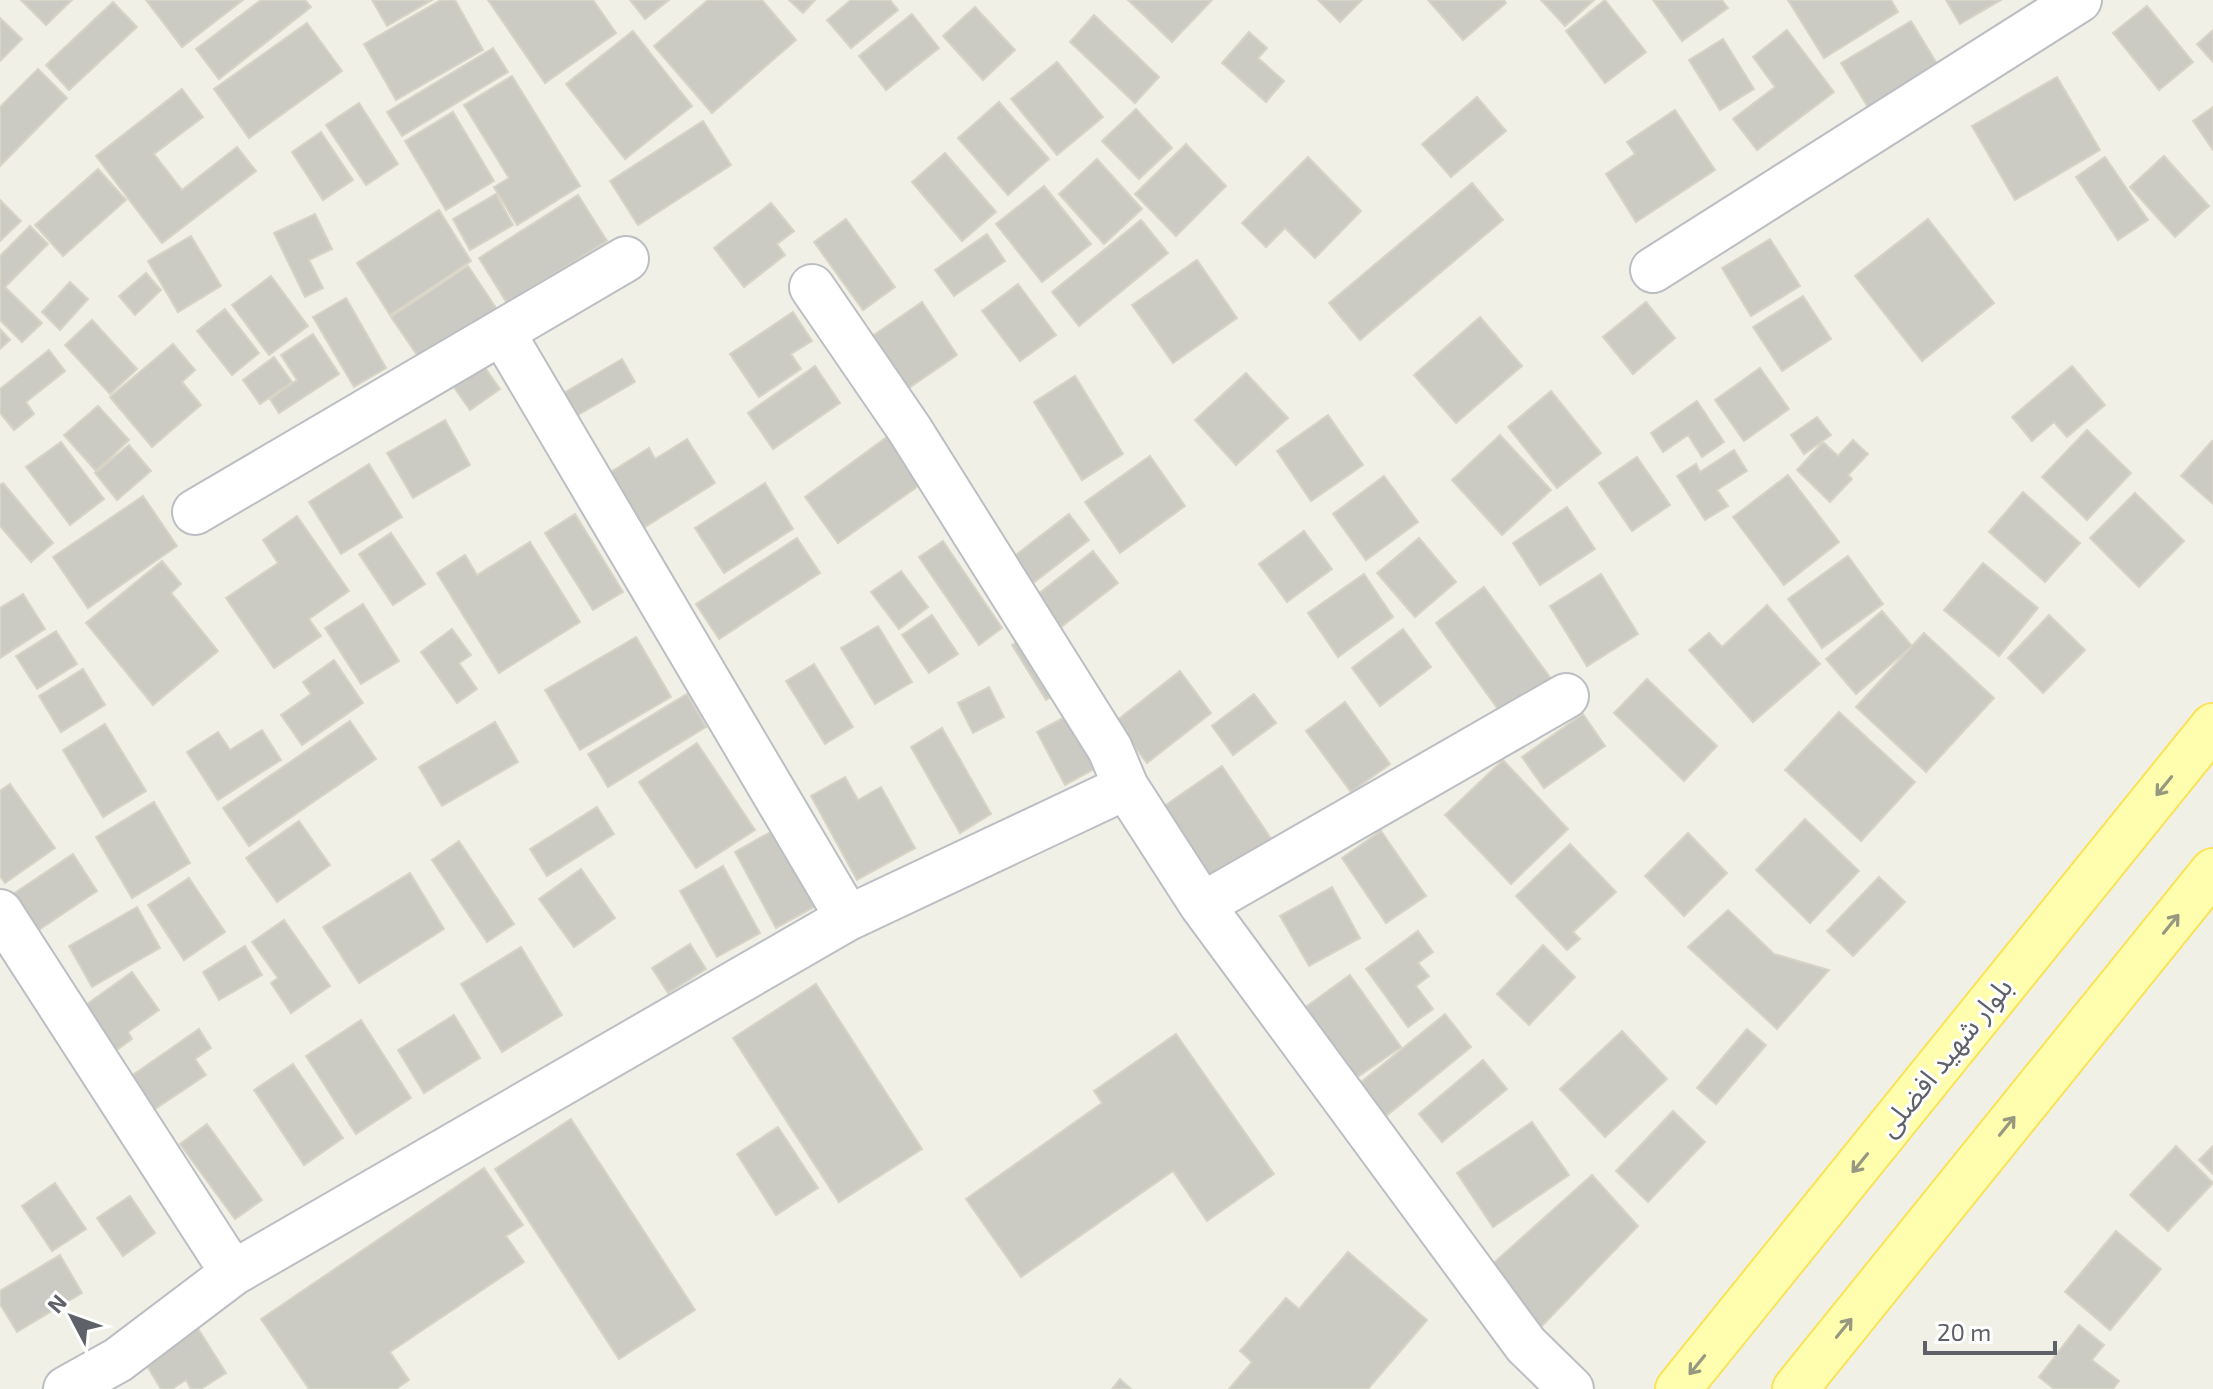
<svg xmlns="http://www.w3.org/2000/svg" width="2213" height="1389" viewBox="0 0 2213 1389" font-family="'Exo 2','Noto Sans Arabic',sans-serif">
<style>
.building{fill:#cccbc3;stroke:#d7d3c5;stroke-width:2}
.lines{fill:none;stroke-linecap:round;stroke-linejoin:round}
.minor-casing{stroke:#bbbec3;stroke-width:48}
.major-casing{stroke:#fae357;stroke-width:48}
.minor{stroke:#fff;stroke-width:44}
.major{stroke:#fffdae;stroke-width:44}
.oneway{stroke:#969880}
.labels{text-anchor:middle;stroke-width:6;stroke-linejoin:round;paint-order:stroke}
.street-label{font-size:28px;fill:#5e6168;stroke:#fff}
</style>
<rect width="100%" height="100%" fill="#f1f0e7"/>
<path class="building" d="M21 0H72L46 25Z
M146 0H243L182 47Z
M261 0H305L311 7 219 79 196 49Z
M372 0H432L387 26Z
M441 0H455L483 50 396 100 364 44Z
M488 0H593L616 33 545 83Z
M630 0H669L645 19Z
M708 0H762L796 40 712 113 654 46Z
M789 0H815L803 13Z
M851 0H890L898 10 851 48 827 20Z
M1128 0H1212L1172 42Z
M1318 0H1362L1340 22Z
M1428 0H1504L1506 3 1463 40Z
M1541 0H1594L1565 26Z
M1605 0 1646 52 1605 83 1566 31Z
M1653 0H1722L1728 8 1682 41Z
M1788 0H1891L1898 12 1824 58Z
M1946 0H2001L1960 24Z
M113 2 137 27 69 90 46 65Z
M2147 6 2193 62 2159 90 2113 33Z
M975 7 1015 50 983 80 943 36Z
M912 14 939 48 886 90 859 56Z
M1094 15 1159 77 1135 103 1070 42Z
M0 18 22 39 0 61Z
M1911 21 1939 67 1869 109 1841 63Z
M307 23 342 71 249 138 214 89Z
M1787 30 1834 92 1757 150 1733 119 1775 87 1753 57Z
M2213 30V62L2197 44Z
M633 31 692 106 625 159 566 84Z
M1249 32 1267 48 1258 58 1284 81 1266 102 1222 63Z
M1723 39 1754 89 1720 110 1689 60Z
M493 48 508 72 402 136 387 112Z
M1057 62 1103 117 1057 155 1011 99Z
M38 69 67 98 0 166V107Z
M512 76 580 186 517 225 494 187 509 178 464 105Z
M2057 77 2100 150 2015 200 1972 126Z
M182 89 203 117 154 154 182 190 237 147 256 171 162 243 96 156Z
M1477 97 1506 131 1451 177 1422 144Z
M999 102 1049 159 1008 195 958 138Z
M359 103 398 164 366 185 326 125Z
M2213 107V150L2193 121Z
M1136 109 1172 148 1139 179 1102 141Z
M1675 110 1715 170 1636 222 1606 174 1635 154 1627 142Z
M453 112 494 181 446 210 405 141Z
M703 121 731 165 638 225 610 181Z
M321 132 353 180 323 200 292 152Z
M1186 144 1226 186 1176 236 1135 194Z
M945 153 996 212 962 241 912 182Z
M2164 156 2209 206 2175 237 2130 187Z
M1308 157 1361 211 1315 258 1285 228 1266 247 1242 223Z
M2105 157 2148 220 2118 240 2076 177Z
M1097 159 1142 209 1104 244 1059 194Z
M98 169 126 200 63 256 35 225Z
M1472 183 1503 220 1360 340 1329 303Z
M1044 186 1091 244 1042 282 996 224Z
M496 194 513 225 470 250 453 219Z
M578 195 607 241 507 303 479 258Z
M0 200 21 221 0 241Z
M771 203 794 231 777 244 785 255 744 287 714 248Z
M439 210 471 261 390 315 357 263Z
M315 214 332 249 309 260 323 288 305 297 274 233Z
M846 219 895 287 863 310 814 242Z
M1928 219 1994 303 1922 361 1855 276Z
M1141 220 1168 253 1079 326 1052 292Z
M30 226 48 244 5 287 42 323 22 342 0 320V256Z
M987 234 1005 261 954 296 935 270Z
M191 236 221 286 178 312 148 261Z
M1770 239 1800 286 1751 316 1722 268Z
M1197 260 1237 318 1173 363 1132 305Z
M468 266 502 317 426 368 391 317Z
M146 273 161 290 135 315 119 296Z
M271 276 308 326 269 355 232 305Z
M70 282 88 299 60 330 42 312Z
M1018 284 1056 335 1020 361 982 311Z
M1803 296 1831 339 1782 371 1753 327Z
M346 298 386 368 354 387 313 317Z
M922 302 957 355 903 392 868 339Z
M1646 302 1675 338 1633 374 1603 337Z
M225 309 259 353 232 375 197 331Z
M793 312 812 341 791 354 801 369 759 397 730 354Z
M1480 317 1522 366 1456 423 1414 375Z
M92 320 137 369 110 394 65 345Z
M0 329 10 340 0 349Z
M313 334 339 374 279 413 270 399 297 380 281 355Z
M173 344 195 370 182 382 201 405 152 447 110 397Z
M49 350 65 371 26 402 34 414 14 430 0 413V389Z
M274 357 292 382 260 404 243 380Z
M622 359 635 382 573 418 560 395Z
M483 365 500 389 470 410 453 386Z
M815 366 840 403 773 449 748 413Z
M2072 366 2105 405 2067 437 2054 422 2032 441 2012 417Z
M1760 368 1789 409 1744 441 1715 400Z
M1246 373 1288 418 1236 465 1195 420Z
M1075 376 1123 454 1082 480 1034 402Z
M1551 391 1601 453 1557 488 1508 427Z
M1697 401 1724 442 1702 457 1688 435 1663 452 1651 433Z
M98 406 129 440 96 471 64 435Z
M1328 415 1363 465 1311 501 1277 451Z
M1817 417 1831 435 1804 454 1791 435Z
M445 420 470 465 413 498 387 453Z
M2087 430 2131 473 2087 520 2042 477Z
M1500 435 1551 490 1502 535 1452 480Z
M887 437 921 484 838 543 805 497Z
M687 439 715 483 640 530 606 475 649 448 655 459Z
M1853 440 1868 454 1848 475 1852 479 1830 502 1797 470 1823 442 1838 456Z
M2212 441 2213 442V504L2181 476Z
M61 442 104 499 70 525 26 467Z
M129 445 151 471 117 500 95 473Z
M1734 450 1747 471 1717 490 1728 506 1705 520 1677 476 1696 464 1700 472Z
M1150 456 1185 506 1120 553 1085 502Z
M1637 457 1670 505 1632 531 1599 483Z
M369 464 402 517 341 554 309 502Z
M1788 475 1839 542 1784 585 1733 517Z
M1384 476 1418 522 1366 560 1333 514Z
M3 483 53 543 31 562 0 526V485Z
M765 483 793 529 724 573 695 528Z
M2023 492 2080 543 2045 582 1989 532Z
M2135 493 2184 541 2139 587 2090 538Z
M143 496 177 546 88 608 53 557Z
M1567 507 1595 549 1540 585 1513 543Z
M575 514 623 592 593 610 545 533Z
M1069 514 1089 540 1028 587 1008 561Z
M297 516 349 591 309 619 321 636 274 668 226 598 278 563 263 540Z
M1304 531 1332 569 1287 602 1259 564Z
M391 533 425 584 393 605 359 554Z
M797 538 820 573 719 639 696 604Z
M1419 538 1456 582 1415 617 1377 573Z
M943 541 1002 628 979 645 919 557Z
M530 542 580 622 499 673 437 573 465 555 477 575Z
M1093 551 1118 583 1061 627 1037 595Z
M1848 556 1883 604 1822 648 1788 599Z
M162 561 181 584 171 593 218 651 153 705 86 623Z
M1983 563 2038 608 1999 656 1944 610Z
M901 571 928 607 899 629 871 592Z
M1364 574 1393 617 1338 657 1308 613Z
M1601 574 1638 634 1587 666 1550 606Z
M1484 587 1557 687 1508 723 1436 623Z
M23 594 45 629 0 658V608Z
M363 604 399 661 361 684 325 628Z
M1767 605 1820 664 1753 722 1689 650 1709 633 1722 647Z
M1882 611 1912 646 1856 694 1826 659Z
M932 615 958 654 929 673 902 635Z
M2049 615 2085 650 2043 693 2008 658Z
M878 626 912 682 875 704 841 648Z
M452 629 471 655 459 663 477 689 457 703 421 652Z
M1403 629 1431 667 1380 706 1352 668Z
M56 631 77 664 37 689 16 656Z
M1031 632 1066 688 1046 700 1012 645Z
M1924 633 1994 698 1926 772 1856 707Z
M636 637 671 697 580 750 545 690Z
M334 660 363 703 302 745 281 715 311 694 303 682Z
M814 664 853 727 825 744 786 681Z
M83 669 105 705 61 732 39 696Z
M1180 671 1211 713 1147 763 1115 722Z
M1647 679 1717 746 1684 781 1614 713Z
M989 687 1004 717 973 733 958 703Z
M687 694 706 727 608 787 588 754Z
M1254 694 1276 723 1233 755 1212 726Z
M1345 702 1390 764 1351 792 1306 731Z
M1074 712 1103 764 1065 785 1037 732Z
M1839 712 1915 782 1861 841 1785 770Z
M1583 714 1605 746 1544 788 1522 757Z
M350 721 376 759 249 846 223 808Z
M495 722 518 762 442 806 419 767Z
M105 724 146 791 103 817 63 750Z
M942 728 991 814 960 833 911 747Z
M262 730 281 760 218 800 187 752 218 732 230 750Z
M697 743 755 830 696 868 639 782Z
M1503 760 1568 829 1511 884 1445 815Z
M1222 766 1274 843 1215 883 1163 807Z
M845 777 858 800 881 787 915 848 857 880 811 796Z
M10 784 55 848 5 883 0 876V791Z
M154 802 190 863 132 898 96 837Z
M597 807 614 834 547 876 530 849Z
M1805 819 1859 871 1810 923 1756 870Z
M299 821 330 865 277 902 246 858Z
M783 825 825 901 776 928 735 852Z
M1381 831 1426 896 1386 923 1342 858Z
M1688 833 1727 873 1684 916 1645 876Z
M459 841 514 924 487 942 432 860Z
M1570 844 1616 892 1573 932 1580 939 1567 950 1516 896Z
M73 854 97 891 37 931 13 894Z
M723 866 760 933 717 957 680 891Z
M581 869 615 918 574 947 539 899Z
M410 873 444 929 359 983 323 927Z
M1879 877 1905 902 1853 956 1827 931Z
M189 878 225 932 184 960 148 905Z
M1332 887 1360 938 1309 966 1280 916Z
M137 907 160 948 92 987 69 946Z
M1728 910 1774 954 1829 970 1777 1029 1688 947Z
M284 920 330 986 291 1013 271 983 278 978 252 942Z
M1418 931 1433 952 1418 963 1429 976 1416 986 1433 1009 1408 1027 1366 969Z
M690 944 706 969 668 993 652 968Z
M1543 945 1575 977 1529 1025 1497 994Z
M245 946 262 975 219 1000 203 972Z
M521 947 562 1015 502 1052 461 984Z
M132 972 159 1010 128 1032 132 1039 114 1052 83 1007Z
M1350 975 1401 1047 1353 1080 1303 1009Z
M816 984 922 1149 839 1202 733 1038Z
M1445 1014 1471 1047 1380 1121 1354 1088Z
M454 1015 480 1058 424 1093 398 1050Z
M361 1020 411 1098 356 1134 306 1056Z
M199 1029 211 1048 195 1059 206 1075 149 1113 127 1079Z
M1747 1029 1766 1045 1716 1104 1697 1088Z
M1622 1031 1667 1079 1605 1137 1560 1089Z
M1176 1034 1274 1174 1207 1221 1173 1171 1021 1277 966 1199 1102 1103 1094 1091Z
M1483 1060 1507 1089 1442 1142 1419 1114Z
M293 1064 343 1138 304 1165 254 1090Z
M1673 1111 1705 1142 1648 1202 1616 1171Z
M571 1119 695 1310 619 1359 495 1169Z
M1532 1122 1569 1175 1493 1227 1457 1173Z
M207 1124 262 1200 235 1219 180 1144Z
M778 1127 818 1188 776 1215 737 1154Z
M2176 1146 2213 1183 2168 1231 2130 1195Z
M2213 1146V1174L2199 1160Z
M484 1168 523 1225 506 1236 524 1262 390 1352 409 1380 396 1389H309L261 1319Z
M1592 1175 1638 1226 1541 1327 1488 1268Z
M55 1183 86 1229 52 1251 22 1206Z
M130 1196 155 1233 123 1256 97 1218Z
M2116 1231 2161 1269 2110 1330 2065 1292Z
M1348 1252 1427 1320 1368 1389H1229L1252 1362 1240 1351 1286 1298 1299 1309Z
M60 1255 82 1293 17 1332 0 1304V1291Z
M2079 1325 2104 1345 2092 1360 2119 1381 2113 1389H2054L2039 1377Z
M197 1327 226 1373 201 1389H191L186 1380 172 1389H161L144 1361Z
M1120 1379 1131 1389H1112Z"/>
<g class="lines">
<g class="minor-casing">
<path id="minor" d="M1653 270 2079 0
M812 287 910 430 1110 749 1126 787 1202 905 1526 1345 1571 1389
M502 332 848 918
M195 512 626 259
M1202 905 1566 696
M0 912 233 1273
M66 1389 118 1360 233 1273 848 918 1126 787"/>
</g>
<g class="major-casing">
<path id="major" d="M1678 1389 2213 726
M1795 1389 2213 871"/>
</g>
<use href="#minor" class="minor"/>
<use href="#major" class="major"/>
</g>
<defs><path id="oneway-shaft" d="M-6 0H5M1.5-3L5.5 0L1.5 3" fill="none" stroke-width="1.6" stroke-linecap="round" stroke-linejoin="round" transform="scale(2)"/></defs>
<g class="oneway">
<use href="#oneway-shaft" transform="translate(2164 786) rotate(129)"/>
<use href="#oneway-shaft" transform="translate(2171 924) rotate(-51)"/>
<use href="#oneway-shaft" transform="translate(2007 1126) rotate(-51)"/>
<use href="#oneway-shaft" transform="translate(1860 1163) rotate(129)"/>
<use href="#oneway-shaft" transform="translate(1844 1328) rotate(-51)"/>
<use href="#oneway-shaft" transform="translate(1697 1365) rotate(129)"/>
</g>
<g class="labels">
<g class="street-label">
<text transform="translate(1945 1057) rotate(-51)" y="10">بلوار شهید افضلی</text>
</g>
</g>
<g transform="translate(72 1317) rotate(311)" stroke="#ffffff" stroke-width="6" paint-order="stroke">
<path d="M0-6L14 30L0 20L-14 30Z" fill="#5e6168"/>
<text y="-12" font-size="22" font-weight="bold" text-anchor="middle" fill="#5e6168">N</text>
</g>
<path d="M1925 1341v12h130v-12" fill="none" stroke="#5e6168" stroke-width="4"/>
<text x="1937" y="1341" font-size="24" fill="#5e6168" stroke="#ffffff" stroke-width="6" paint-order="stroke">20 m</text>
</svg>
